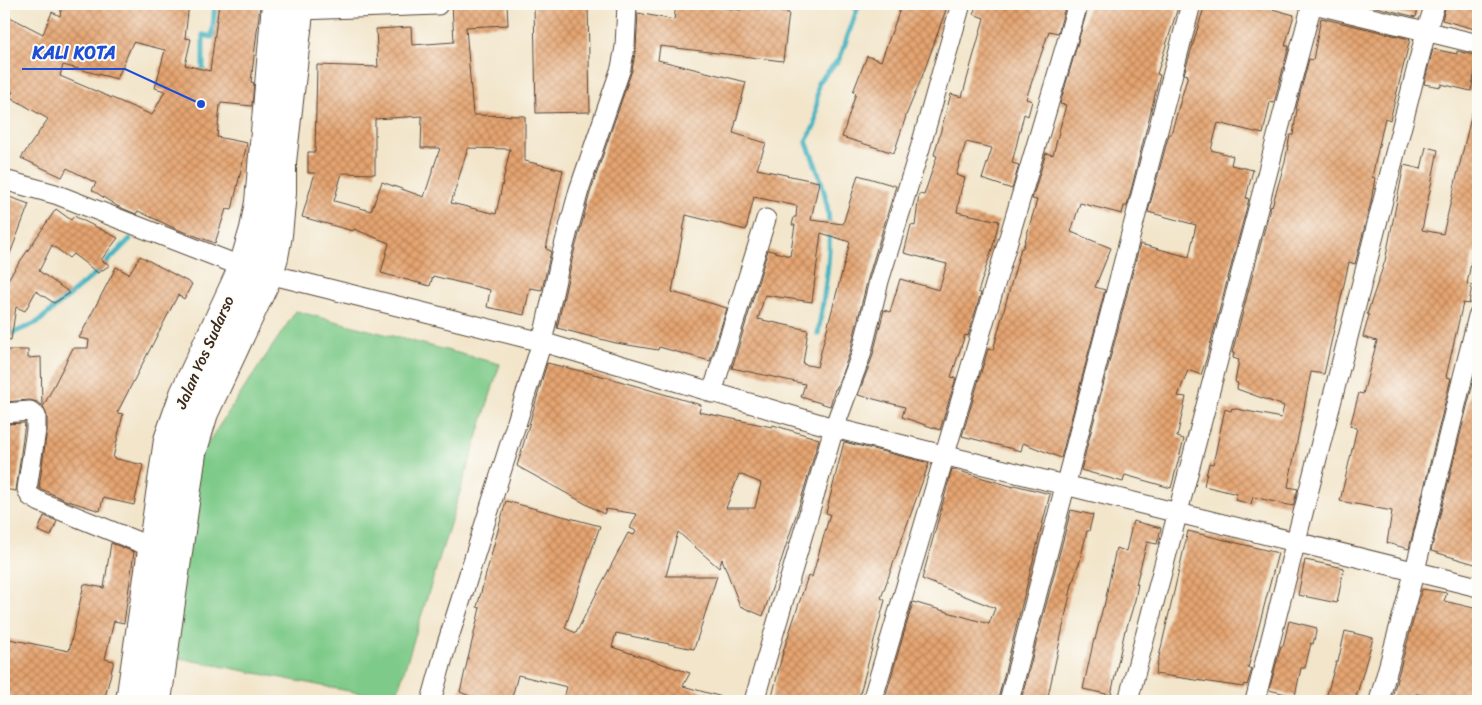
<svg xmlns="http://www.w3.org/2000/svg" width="1482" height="705" viewBox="0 0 1482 705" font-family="Sriracha,sans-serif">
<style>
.grass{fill:#7eca89;stroke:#5c7a54}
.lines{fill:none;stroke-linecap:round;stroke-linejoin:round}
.stream{stroke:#46b4c1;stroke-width:5}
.building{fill:url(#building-cross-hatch);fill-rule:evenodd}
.minor-casing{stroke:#564638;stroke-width:21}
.highway-casing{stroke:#564638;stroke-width:30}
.minor{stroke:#fff;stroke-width:19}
.highway{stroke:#fff;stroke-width:28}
.labels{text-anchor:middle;stroke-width:4;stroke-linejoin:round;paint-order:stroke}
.street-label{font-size:16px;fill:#3b2a1e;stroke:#fdfcf7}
.leader{fill:none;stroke:#1d4ed8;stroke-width:2}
.callout-dot{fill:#1d4ed8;stroke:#fdfcf7;stroke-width:2}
.callout-label{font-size:18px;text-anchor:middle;font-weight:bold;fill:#1d4ed8;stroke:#fdfcf7;stroke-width:4;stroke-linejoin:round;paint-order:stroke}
</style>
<defs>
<pattern id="building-cross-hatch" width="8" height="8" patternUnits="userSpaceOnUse" patternTransform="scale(1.25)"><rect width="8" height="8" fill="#e5a471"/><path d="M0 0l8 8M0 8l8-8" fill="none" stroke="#bb865c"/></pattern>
</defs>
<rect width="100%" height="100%" fill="#fdfcf7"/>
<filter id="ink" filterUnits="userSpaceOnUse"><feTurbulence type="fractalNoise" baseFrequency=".02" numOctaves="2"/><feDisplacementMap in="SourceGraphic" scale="10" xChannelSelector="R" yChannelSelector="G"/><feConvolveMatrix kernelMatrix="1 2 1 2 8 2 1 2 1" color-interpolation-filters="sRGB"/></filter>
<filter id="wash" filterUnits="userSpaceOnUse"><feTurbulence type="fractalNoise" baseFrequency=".0096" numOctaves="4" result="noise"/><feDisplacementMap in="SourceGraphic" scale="20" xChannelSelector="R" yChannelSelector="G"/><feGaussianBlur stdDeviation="1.12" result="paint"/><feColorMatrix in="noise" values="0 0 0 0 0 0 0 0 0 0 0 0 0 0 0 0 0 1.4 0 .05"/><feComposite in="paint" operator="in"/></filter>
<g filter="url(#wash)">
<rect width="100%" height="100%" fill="#f2e5ca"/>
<path class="grass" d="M296 311 500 364 395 700 168 656 199 456Z"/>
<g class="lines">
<path class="stream" d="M203 76V35L212 37 215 4
M818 334C824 294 833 252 828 211 825 188 815 163 806 141L815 125 818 83 840 58 859 4
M4 337 38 322 97 272 130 239"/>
</g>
<g id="blocks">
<path class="building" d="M62 4H189L185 38 191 39 185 65 210 71 219 4 260 6 251 82 254 83 252 106 221 103 220 105 217 137 247 143 232 210 226 209 215 243 176 229 138 211 136 214 117 206 92 190 96 183 67 168 62 177 21 158 48 119 10 97 13 92 4 88V14L43 34 52 12 60 16ZM133 42 165 50 155 88 165 91 152 115 60 76 63 65 117 79Z
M452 4H507L508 25 466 27 473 115 525 116V161L563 170 546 249 551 251 542 290 530 288 524 315 487 307 490 290 433 276 430 286 381 273 389 243 354 229 353 231 302 217 315 173H308V152H315L317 65 378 67 376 29 411 27 412 45 454 42ZM422 116 421 148H440L424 197 382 182 371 211 334 201 342 173 375 174V119ZM468 148 510 149 496 214 451 203Z
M534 4H588L590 112 536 113Z
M676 4H693L741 10 742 7 789 13 783 61 660 46 658 60 746 82 733 133 766 143 757 169 819 182 811 220 843 224 858 175 896 186 868 278 850 352 836 389H835L830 406 801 397 805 384 732 368 768 250 790 256 795 225H792L794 217H796L797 206 754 197 746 230 686 215 672 292 727 308 710 361 659 347 658 350 616 343 557 328 573 256 590 193 632 70 636 48 638 13 674 20ZM821 233 850 242 817 367 803 364 808 330 758 319 765 295 812 302Z
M902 4H948L922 77 907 113 894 153 842 137 856 93 853 92 867 56 881 61Z
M977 4H1066L1058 33 1049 31 1026 99 1032 101 1028 116 1024 114 1012 163 1019 165 1012 189 982 179 992 148 966 142 956 175 965 178 961 190 957 212 999 221 993 246 978 292 981 293 968 336 965 335 951 377 956 378 940 430 902 417 905 407 858 395 872 358 884 310 890 312 900 279 939 290 947 264 904 253 911 225 915 226 919 194 924 195 937 156 934 155 951 94 962 97 984 18 973 14Z
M1089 4H1179L1157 74 1160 75 1127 206H1124L1122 214 1080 203 1071 232 1111 248 1095 287 1105 290 1061 458 1023 443 1021 451 962 436 988 349 993 350 1021 248H1023L1037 200 1032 199 1046 153 1053 155 1066 105 1060 104Z
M1205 4H1254L1294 15 1285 46H1289L1288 50 1274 103 1270 102 1263 134 1218 123 1211 150 1233 156 1231 165 1253 170 1246 198 1249 199 1206 360 1201 375 1188 370 1178 396 1186 397 1177 437 1184 439 1171 488 1125 475 1123 482 1081 470 1140 244 1189 257 1196 225 1148 212 1169 134H1171L1188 75 1184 74Z
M1364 4H1419L1416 17Z
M1446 4H1478V30L1442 20Z
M1321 18 1410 39 1390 120 1385 118 1372 177 1375 178 1371 202 1355 264 1349 262 1324 374 1311 372 1288 487 1298 489 1293 506 1253 497 1251 504 1235 500 1237 494 1204 486 1209 463 1213 464 1225 409 1231 411 1232 408 1281 418 1284 406 1237 389 1238 383 1235 382 1239 360 1233 358 1234 353H1232L1271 205 1272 206 1285 162 1290 135H1293L1297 109H1296L1309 59 1313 60Z
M1433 49 1457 54V51L1478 56 1471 91 1441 84V87L1424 84Z
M1473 109 1478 110V253L1473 252 1467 284 1472 285 1469 304 1463 303 1446 377 1451 378 1409 549 1387 543 1392 511 1340 501 1357 428 1350 426 1359 393 1363 394 1377 341 1363 337 1369 315 1367 314 1385 261 1404 165 1421 169 1426 147 1438 150 1422 230 1443 234Z
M4 195 29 204 5 267H4Z
M56 209 71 220 74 216 118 238 101 260 110 265 98 273 73 254 69 258 52 245 39 271 70 293 54 303 36 291 25 311 16 307 11 340 4 339V285Z
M140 256 192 284 184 299 178 295 117 413 123 414 113 458 143 465 134 505 103 498 100 511 65 500 39 488 47 430V416L43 407 73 348H88L89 340 79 338 116 267 129 274Z
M4 350H28V358L41 357 42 406 37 402 30 400 4 402Z
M547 363 606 377 701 405 699 412 772 427 773 425 819 439 800 503 763 616 740 606 722 559 719 568 678 532 666 576H717L694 649 616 633 612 647 690 673 683 686 722 697V701H563L567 687 518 675 511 701H482L460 692 480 608 477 607 506 501 600 526 565 628 576 633 628 533 634 535 636 531 630 528 637 514 606 509 604 514 517 466ZM739 474 761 483 755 508H726Z
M1473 383 1478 384V565L1431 551Z
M25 423 16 491 4 489V424Z
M844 442 929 463 881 598 885 600 858 701H771L783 652 808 576 812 577 830 514 826 513Z
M952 469 1014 487V485L1050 494 999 695 997 701H964L951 696 950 701H884L913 602 989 624 995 608 922 579Z
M1071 510 1093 515 1089 531H1087L1079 565H1078L1072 585 1047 701 1021 700Z
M44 516 57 521 51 536 38 531Z
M1133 521 1161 528 1157 544 1147 542 1136 584H1138L1135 600 1126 630H1125L1111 695 1083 689 1094 639 1095 640 1103 607H1104L1116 548 1126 551Z
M1188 531 1278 553 1248 668 1252 669 1247 685 1244 684 1243 687 1155 674Z
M111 543 134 552 124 623 114 621 105 659 114 661 104 701H4V681L7 661H4V638L69 651 84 584 104 588Z
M1305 560 1344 568 1337 603 1298 595Z
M1422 589 1447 593 1444 601 1478 609V701H1452L1416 694 1413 701H1391Z
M1289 621 1317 628 1313 644 1311 643 1305 668H1301L1295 696 1269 690 1281 646H1283Z
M1345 631 1373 638 1355 701H1338L1326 698 1336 662H1338Z"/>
</g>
</g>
<g filter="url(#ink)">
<use href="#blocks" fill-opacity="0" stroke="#564638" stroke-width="1"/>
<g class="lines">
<g class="minor-casing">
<path id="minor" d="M1314 4 1478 44
M300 10 438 5
M4 180 55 194 243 267 269 274 542 342 834 428 1478 587
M712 393 766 219
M4 413 30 411 36 416V430L27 489 30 496 40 502 151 547
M431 701 446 647 542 342 562 253 579 190 621 68 625 47 627 4
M754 701 834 428 861 355 879 281 921 145 961 4
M872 701 1078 4
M1009 701 1191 4
M1128 701 1312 4
M1255 701 1426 32 1435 4
M1379 701 1415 570 1478 316"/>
</g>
<g class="highway-casing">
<path id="highway" d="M130 701 168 440 184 394 243 267 254 229 259 202 276 4
M157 701 192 453 204 413 269 274 274 257 278 235 282 193V162L300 4"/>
</g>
<use href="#minor" class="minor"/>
<use href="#highway" class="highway"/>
</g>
</g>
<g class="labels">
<g class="street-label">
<text transform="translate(204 352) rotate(-66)" y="6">Jalan Yos Sudarso</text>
</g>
</g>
<path class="leader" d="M201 104L125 69H22"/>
<circle class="callout-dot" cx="201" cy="104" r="5"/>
<g class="callout-label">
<text x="74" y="59">KALI KOTA</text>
</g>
<rect width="1482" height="705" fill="none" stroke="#fdfcf7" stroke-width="20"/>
</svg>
